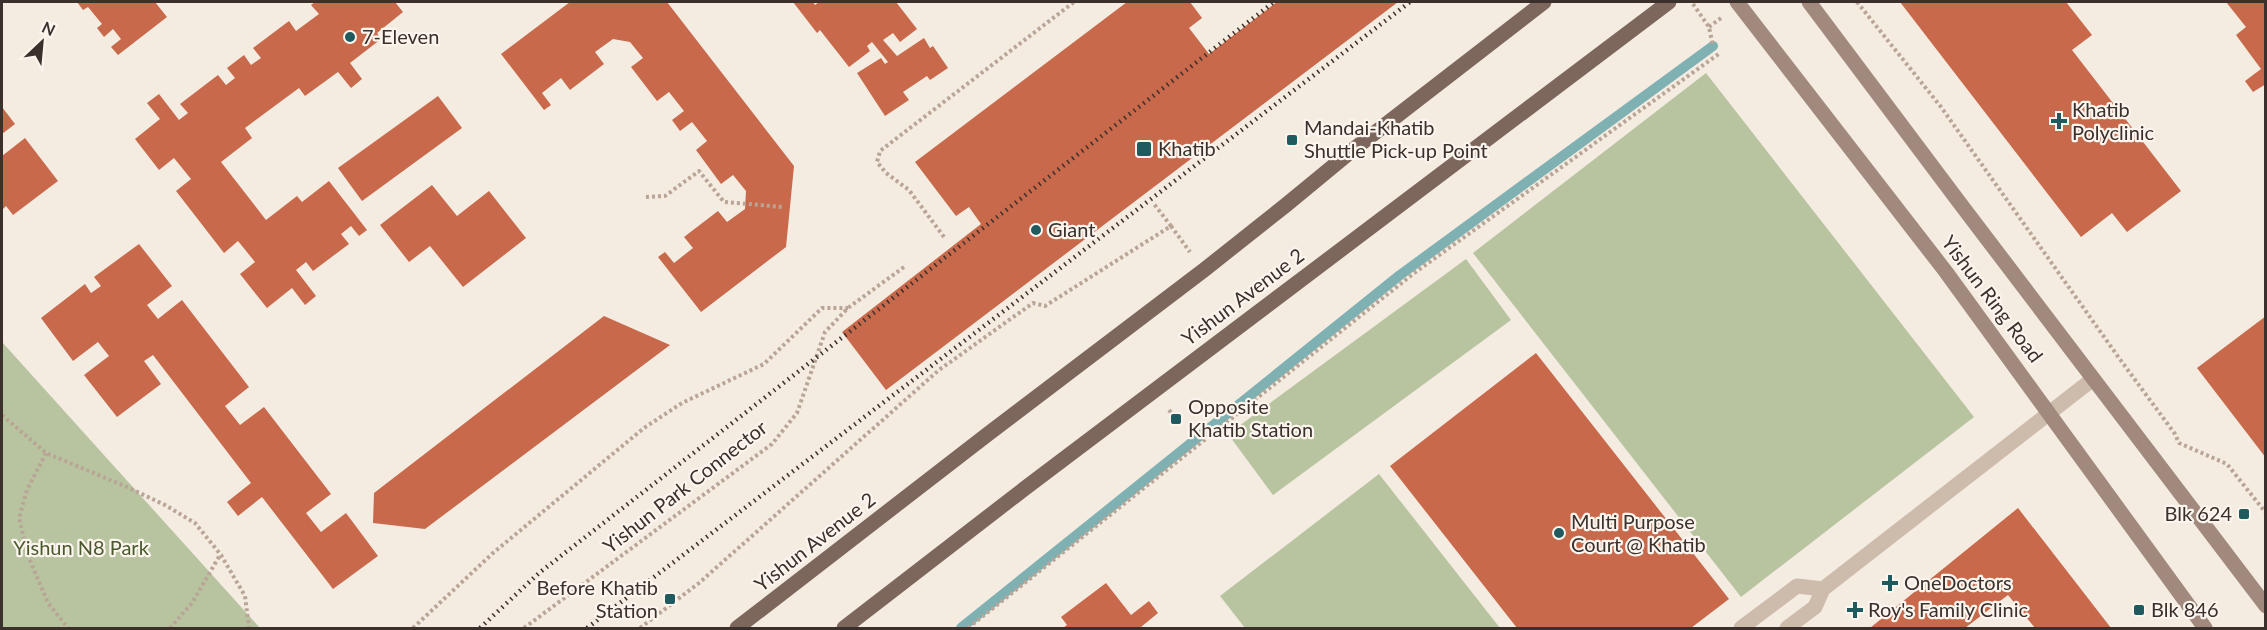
<svg xmlns="http://www.w3.org/2000/svg" width="2267" height="630" viewBox="0 0 2267 630" font-family="Lato,sans-serif">
<style>
.green{fill:#b8c4a0}
.lines{fill:none;stroke-linecap:round;stroke-linejoin:round}
.stream{stroke:#7fb0b2;stroke-width:10}
.building{fill:#c8694b}
.path{stroke:#b9a596;stroke-width:4;stroke-dasharray:3 3;stroke-linecap:butt}
.lane{stroke:#cdbbac;stroke-width:15}
.secondary{stroke:#a18a7d;stroke-width:15}
.primary{stroke:#7d675c;stroke-width:15}
.rail{stroke:#3b302b;stroke-width:4.5;stroke-dasharray:1.5 4.5;stroke-linecap:butt}
.poi-dot{fill:#1f5a5e;stroke:#fbf5ee;stroke-width:2}
.labels{text-anchor:middle;stroke-width:4.5;stroke-linejoin:round;paint-order:stroke}
.poi-label{font-size:20px;fill:#3b302b;stroke:#fbf5ee;text-anchor:start}
.street-label{font-size:20px;fill:#3b302b;stroke:#fbf5ee}
.park-label{font-size:20px;fill:#4a5a2e;stroke:#fbf5ee}
</style>
<rect width="100%" height="100%" fill="#f4ebe1"/>
<path class="green" d="M1706 73 1974 417 1741 597 1473 253Z
M1466 259 1511 320 1273 495 1228 434Z
M2 342 260 628H2Z
M1379 474 1500 628H1245L1220 596Z"/>
<g class="lines">
<path class="stream" d="M961 628 1400 275 1713 46"/>
</g>
<path class="building" d="M77 2H155L167 17 118 55 111 47 121 39 113 29 104 37 97 28 102 24 88 7 83 10Z
M315 2H395L403 12 377 33 381 39 350 63 362 79 351 88 338 72 305 96 299 88 245 128 252 138 221 162 266 220 297 196 302 202 329 181 367 230 359 236 351 226 341 234 349 244 313 271 306 262 296 270 316 296 305 305 292 288 267 308 240 274 255 262 238 241 224 253 176 191 191 179 174 158 159 170 135 139 160 119 147 103 159 94 179 120 188 113 180 104 218 75 226 85 235 78 227 68 244 55 251 65 261 58 253 48 289 21 296 31 319 14 311 5Z
M570 2H667L794 166 786 247 701 312 658 257 665 252 674 263 693 248 684 237 718 211 727 222 745 209 746 191 733 175 721 184 696 150 707 141 692 122 680 131 672 120 684 111 669 92 657 101 631 67 643 58 630 42 613 39 595 52 604 64 570 90 561 78 542 93 551 105 544 110 501 54Z
M793 2H813L815 5 819 2H896L917 29 900 42 893 33 883 40 897 56 924 38 930 48 933 46 948 68 930 80 927 76 903 92 909 100 885 116 857 73 881 58 885 64 888 62 872 42 867 46 870 51 849 67 820 30 817 33Z
M1127 2H1190L1202 18 1189 28 1209 54 1277 2H1398L886 390 842 332 981 224 969 207 956 216 915 162Z
M1900 2H2066L2092 35 2072 50 2181 191 2127 232 2112 213 2081 237Z
M2226 2H2266V84L2253 92 2245 81 2261 69 2236 35 2246 27Z
M438 96 462 128 362 201 338 168Z
M2 107 15 124 2 134Z
M25 138 58 181 13 215 6 206 2 210V156Z
M432 185 457 216 489 191 526 238 463 287 430 246 409 262 380 225Z
M139 244 172 286 147 305 158 319 182 300 249 387 225 406 240 425 264 407 331 494 306 513 321 532 346 513 378 556 333 589 262 497 238 516 227 502 251 483 153 355 144 361 161 384 117 417 84 375 109 356 98 342 73 361 41 318 85 284 91 293 101 286 94 277Z
M604 316 670 345 425 529 373 523 374 493Z
M2266 316V458L2197 368Z
M1536 353 1729 599 1691 628H1517L1390 466Z
M2018 508 2111 628H2035L2008 595 1965 628H1870Z
M1106 583 1131 615 1149 601 1158 613 1141 627 1142 628H1063L1067 625 1061 617Z"/>
<g class="lines">
<path class="path" d="M1857 2 1941 107 2119 358 2175 434 2179 443 2227 464 2266 513
M1693 4 1709 27 1713 46
M1709 27 1721 18
M646 197 665 196 699 171 724 202 783 207
M1171 226 1190 252
M944 237 909 190 886 173 877 162 880 151 1074 2
M1169 410 1176 419
M2 415 46 453 127 487 165 505 195 523 221 555 245 596 249 628
M46 453 27 490 19 518 28 556 48 603 68 628
M170 628 192 603 220 555
M413 628 493 553 644 428 682 403 764 364 822 308H848
M524 628 772 444 797 413 825 332 848 308 904 267
M640 628 699 583 939 370 1033 303 1045 306 1171 226 1154 204
M968 628 1413 274 1720 53"/>
<path class="lane" d="M1741 628 1797 586 1823 589
M1787 628 1815 607 1823 589 2093 379"/>
<path class="secondary" d="M1737 2 1946 272 2205 628
M1809 2 1959 202 2266 606"/>
<path class="primary" d="M737 628 988 434 1204 270 1286 205 1354 149 1544 2
M844 628 1024 489 1669 2"/>
<path class="rail" d="M480 628 539 573 1274 2
M587 628 1410 2"/>
</g>
<g class="poi-dot">
<circle cx="350" cy="37" r="6"/>
<path d="M2056 112h6v6h6v6h-6v6h-6v-6h-6v-6h6z"/>
<rect x="1286" y="134" width="12" height="12" rx="3"/>
<rect x="1136" y="141" width="16" height="16" rx="3"/>
<circle cx="1036" cy="230" r="6"/>
<rect x="1170" y="413" width="12" height="12" rx="3"/>
<rect x="2238" y="508" width="12" height="12" rx="3"/>
<circle cx="1559" cy="533" r="6"/>
<path d="M1887 574h6v6h6v6h-6v6h-6v-6h-6v-6h6z"/>
<rect x="664" y="593" width="12" height="12" rx="3"/>
<path d="M1852 601h6v6h6v6h-6v6h-6v-6h-6v-6h6z"/>
<rect x="2133" y="604" width="12" height="12" rx="3"/>
</g>
<g class="labels">
<g class="poi-label">
<text x="362" y="44">7-Eleven</text>
<text x="2072" y="117">Khatib<tspan x="2072" dy="23">Polyclinic</tspan></text>
<text x="1304" y="135">Mandai-Khatib<tspan x="1304" dy="23">Shuttle Pick-up Point</tspan></text>
<text x="1158" y="156">Khatib</text>
<text x="1048" y="237">Giant</text>
<text x="1188" y="414">Opposite<tspan x="1188" dy="23">Khatib Station</tspan></text>
<text x="2232" y="521" text-anchor="end">Blk 624</text>
<text x="1571" y="529">Multi Purpose<tspan x="1571" dy="23">Court @ Khatib</tspan></text>
<text x="1904" y="590">OneDoctors</text>
<text x="658" y="595" text-anchor="end">Before Khatib<tspan x="658" dy="23">Station</tspan></text>
<text x="1868" y="617">Roy's Family Clinic</text>
<text x="2151" y="617">Blk 846</text>
</g>
<g class="street-label">
<text transform="translate(1243 297) rotate(-37)" y="7">Yishun Avenue 2</text>
<text transform="translate(1992 299) rotate(53)" y="7">Yishun Ring Road</text>
<text transform="translate(685 487) rotate(-38)" y="7">Yishun Park Connector</text>
<text transform="translate(815 542) rotate(-38)" y="7">Yishun Avenue 2</text>
</g>
<g class="park-label">
<text x="81" y="555">Yishun N8 Park</text>
</g>
</g>
<rect width="2267" height="630" fill="none" stroke="#3b302b" stroke-width="6"/>
<g transform="translate(42 42) rotate(26)" stroke="#fbf5ee" stroke-width="4.5" paint-order="stroke">
<path d="M0-4.5L10 22L0 15L-10 22Z" fill="#3b302b"/>
<text y="-9" font-size="16" font-weight="bold" text-anchor="middle" fill="#3b302b">N</text>
</g>
</svg>
